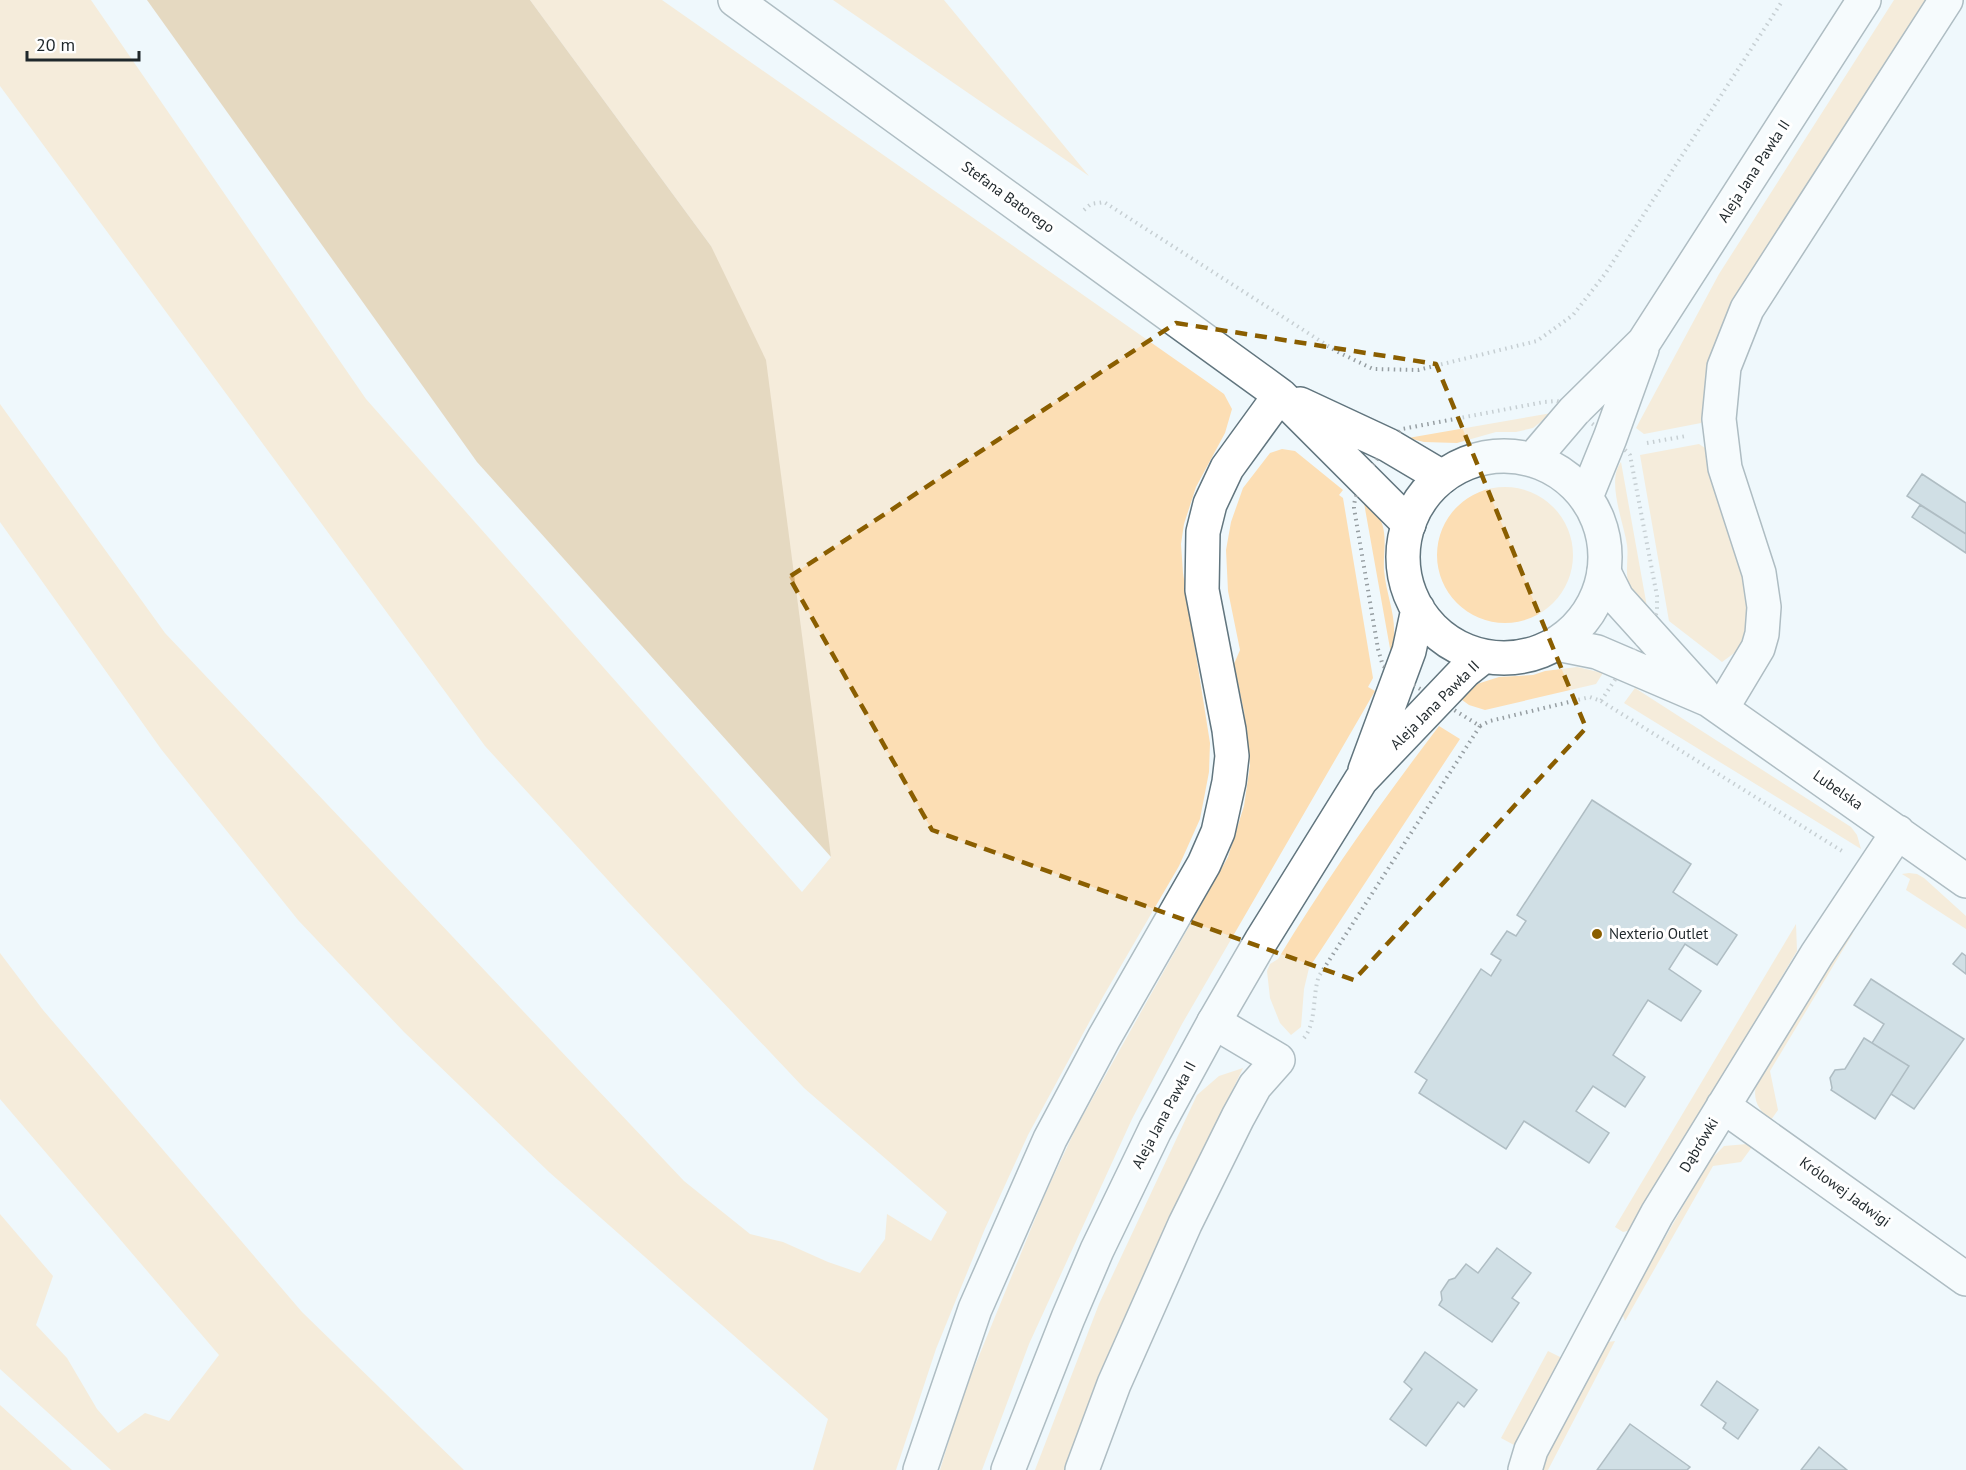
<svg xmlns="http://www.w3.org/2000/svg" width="1966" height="1470" viewBox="0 0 1966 1470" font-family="'PT Sans',sans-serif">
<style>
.green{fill:#fcdeb4}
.forest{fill:#dab37b}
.building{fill:#acc1ca;stroke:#62767f;stroke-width:1.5}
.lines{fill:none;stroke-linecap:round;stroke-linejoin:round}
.minor-casing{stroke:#61757e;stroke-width:36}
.major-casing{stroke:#61757e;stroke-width:36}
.path{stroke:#969ea2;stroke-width:4;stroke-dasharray:1.5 4.5;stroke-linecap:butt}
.minor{stroke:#fff;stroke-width:33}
.major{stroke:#fff;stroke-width:33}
.marked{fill:none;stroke:#8a5e00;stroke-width:4.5;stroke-dasharray:12 8;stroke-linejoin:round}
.poi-dot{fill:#8a5e00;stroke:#fff;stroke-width:2}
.labels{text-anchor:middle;stroke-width:6;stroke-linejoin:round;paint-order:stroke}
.street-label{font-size:15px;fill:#1f272b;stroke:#fff}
.poi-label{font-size:15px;fill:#1f272b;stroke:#fff;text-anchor:start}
</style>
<rect width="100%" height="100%" fill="#eff8fc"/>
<path class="green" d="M0 0H91L366 399 802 892 831 857 711 246 530 0H662L1206 381 1224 394 1232 409 1225 433 1196 487 1184 524 1181 544 1183 573 1210 743 1209 772 1200 819 1179 866 1104 995 1028 1135 984 1231 936 1349 896 1470H813L828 1419 549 1172 404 1032 298 920 161 749 0 522V404L165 633 684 1181 750 1234 783 1242 828 1262 860 1273 885 1239 887 1214 931 1241 947 1212 804 1088 628 902 485 746 0 86Z
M833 0H944L1089 176Z
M1894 0H1930L1708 413 1701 423 1644 434 1636 428 1719 274Z
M1552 413 1533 428 1516 432H1496L1457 443 1424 442 1408 438Z
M1699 444 1711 452 1752 583 1749 628 1737 651 1722 662 1669 621 1640 455Z
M1282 449 1295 451 1343 490 1339 495 1343 498 1373 678 1368 687 1375 691 1182 1024 1132 1119 1029 1344 982 1470H940L961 1400 1046 1192 1077 1126 1228 857 1244 806 1250 765 1244 712 1234 664 1240 650 1228 591 1226 550 1231 522 1243 488 1270 453Z
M1621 462 1647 607 1645 611C1640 604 1633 595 1630 587 1624 574 1629 559 1627 545 1624 523 1606 481 1621 462Z
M1437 555a68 68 0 1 1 136 0a68 68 0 1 1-136 0Z
M1364 503C1371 506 1377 512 1380 519 1388 534 1383 554 1384 570 1387 602 1400 620 1391 654Z
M1577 667 1603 673 1596 684 1485 710 1469 705 1458 697 1477 684 1499 677 1533 675 1545 671Z
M1635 688 1851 827 1857 835 1861 849 1624 703Z
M1439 726 1460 739 1309 968 1304 989 1301 1027 1291 1035 1280 1023 1270 998 1267 971 1270 964 1278 959C1327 878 1382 801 1439 726Z
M1909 873 1917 874 1924 878 1966 916V929L1906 890 1910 879 1902 874Z
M1796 924 1797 951 1631 1230 1623 1232 1615 1227Z
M1853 933 1770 1071 1778 1110 1771 1120C1757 1109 1752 1099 1757 1081L1848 934Z
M0 953 43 1010 302 1312 464 1470H111L0 1369V1214L53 1276 36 1325 67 1358 97 1409 118 1433 145 1413 169 1421 219 1355 0 1099Z
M1243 1068 1164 1234 1069 1470H1035L1099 1304 1197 1095 1219 1076Z
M1747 1144 1752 1147 1741 1162 1713 1166 1625 1321 1622 1313 1709 1161 1724 1146Z
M1615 1341 1548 1470H1542L1547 1454 1608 1342Z
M1548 1351 1562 1358 1514 1445 1501 1438Z
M0 1405 72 1470H0Z"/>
<path class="forest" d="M147 0H530L711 246 766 360 831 857 477 462Z"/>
<path class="building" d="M1922 474 1966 503V534L1907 496Z
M1920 505 1966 534V553L1912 517Z
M1592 800 1691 864 1673 892 1737 935 1717 965 1685 944 1669 969 1701 991 1681 1021 1648 1000 1613 1055 1645 1077 1625 1107 1593 1086 1576 1111 1609 1133 1589 1163 1524 1121 1506 1149 1419 1093 1427 1080 1415 1072 1481 969 1491 976 1501 960 1491 954 1507 931 1516 936 1526 921 1517 915Z
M1962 953 1966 956V974L1953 964Z
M1871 979 1964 1039 1914 1109 1891 1094 1909 1066 1872 1043 1884 1024 1854 1005Z
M1864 1038 1909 1066 1875 1119 1831 1090 1832 1088 1830 1078 1835 1070 1845 1069Z
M1497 1248 1531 1273 1512 1298 1519 1303 1492 1342 1439 1305 1442 1300 1441 1292 1449 1280 1455 1278 1466 1264 1478 1273Z
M1425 1352 1477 1390 1464 1407 1458 1402 1426 1446 1390 1419 1412 1389 1404 1382Z
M1717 1381 1758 1410 1738 1439 1723 1428 1726 1423 1701 1405Z
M1630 1424 1690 1467 1687 1470H1597Z
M1819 1447 1847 1470H1801Z"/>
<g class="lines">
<g class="minor-casing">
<path id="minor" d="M735 0 1280 395 1409 524
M1300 404 1388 445 1442 477
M1604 572 1617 598 1702 692
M1557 644 1597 652 1709 700 1966 881
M1722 708 1758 648 1762 634 1764 607 1759 573 1725 468 1719 419 1724 367 1747 309 1946 0
M1723 1106 1966 1279
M920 1470 975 1309 1050 1139 1104 1038 1204 864 1218 832 1229 782 1232 756 1229 730 1202 590 1203 532 1210 504 1227 468 1280 395
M1082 1470 1114 1384 1185 1224 1238 1117 1255 1086 1278 1060 1214 1022
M1525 1470 1531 1450 1657 1214 1817 954 1898 832"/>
</g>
<g class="major-casing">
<path id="major" d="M1403 557a101 101 0 1 1 202 0a101 101 0 1 1-202 0Z
M1533 459 1574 411 1644 342 1864 0
M1586 497 1610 438 1642 349
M1365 770 1409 651 1418 609
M1008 1470 1068 1318 1097 1250 1155 1130 1214 1022 1261 941 1361 780 1465 671 1484 656"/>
</g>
<path class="path" d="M1084 210 1091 204 1104 202 1336 351 1373 369 1418 370 1537 341 1573 315 1605 274 1783 0
M1557 401C1569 405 1622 445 1630 455L1657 596V612L1652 623 1601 701 1590 697 1490 721 1480 726 1383 666 1378 649 1354 508C1353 488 1387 444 1402 429L1544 402Z
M1647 443 1686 436
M1601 701 1842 851
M1304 1038C1317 1022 1312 995 1319 976L1480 726"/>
<use href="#minor" class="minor"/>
<use href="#major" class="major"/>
</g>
<path d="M0 0H1966V1470H0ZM1176 323 1436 364 1586 728 1354 980 932 830 789 577Z" fill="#eff8fc" fill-opacity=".55" fill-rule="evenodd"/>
<path class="marked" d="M1176 323 1436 364 1586 728 1354 980 932 830 789 577Z"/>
<circle class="poi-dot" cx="1597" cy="934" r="6"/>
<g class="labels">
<g class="street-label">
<text transform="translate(1754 171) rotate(-57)" y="5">Aleja Jana Pawła II</text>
<text transform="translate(1008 197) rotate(36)" y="5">Stefana Batorego</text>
<text transform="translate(1435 705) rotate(-45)" y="5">Aleja Jana Pawła II</text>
<text transform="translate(1838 790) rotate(35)" y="5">Lubelska</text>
<text transform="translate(1164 1115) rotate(-62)" y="5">Aleja Jana Pawła II</text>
<text transform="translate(1699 1145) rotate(-59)" y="5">Dąbrówki</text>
<text transform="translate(1845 1192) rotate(36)" y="5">Królowej Jadwigi</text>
</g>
<g class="poi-label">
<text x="1609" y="939">Nexterio Outlet</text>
</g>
</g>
<path d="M27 51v9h112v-9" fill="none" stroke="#1f272b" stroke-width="3"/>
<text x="36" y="51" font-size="18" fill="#1f272b" stroke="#ffffff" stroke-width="4.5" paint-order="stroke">20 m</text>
</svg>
